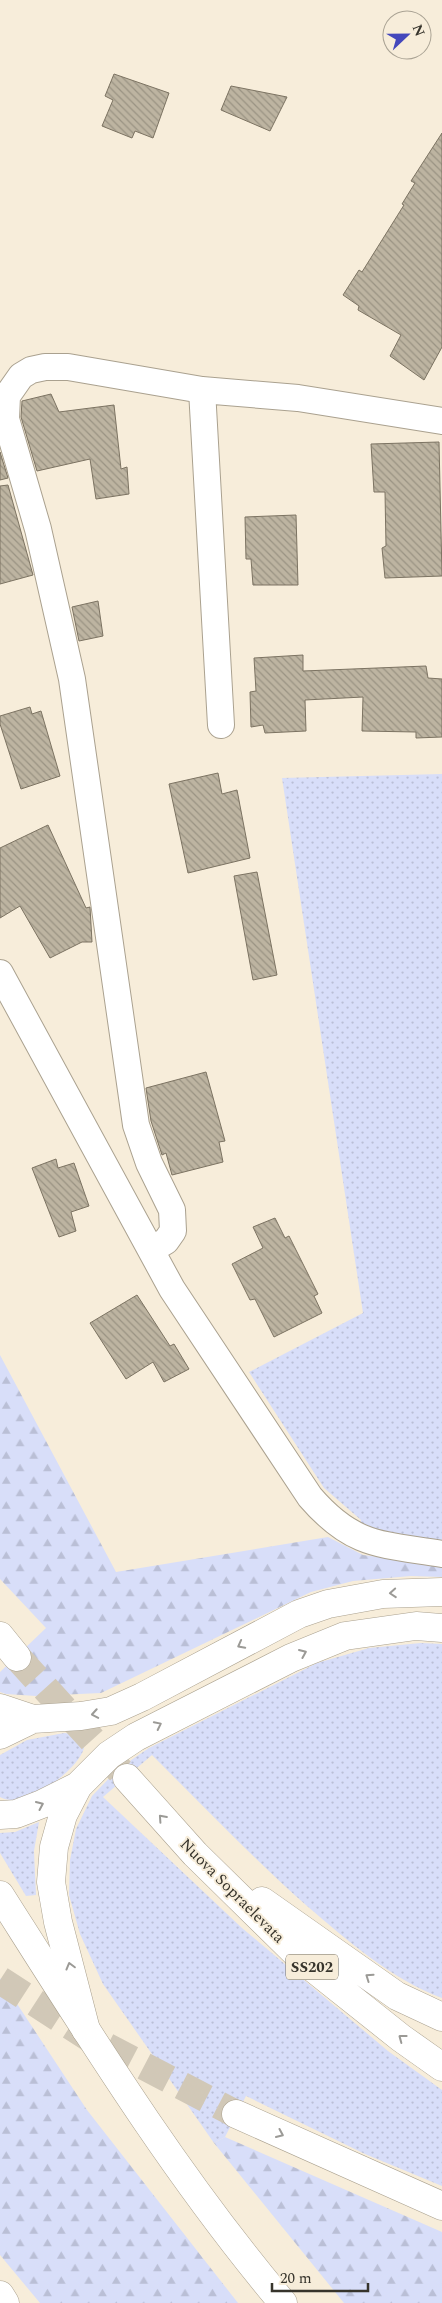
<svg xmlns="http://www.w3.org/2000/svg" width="442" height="2303" viewBox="0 0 442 2303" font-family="Spectral,serif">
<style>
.grass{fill:url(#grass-dots)}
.forest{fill:url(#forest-firs)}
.building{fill:url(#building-back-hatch);stroke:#7c7362}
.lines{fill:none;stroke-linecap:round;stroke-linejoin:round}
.highway-tunnel{stroke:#d1c8b7;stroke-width:28;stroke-dasharray:28 14;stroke-linecap:butt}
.street-casing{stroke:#aaa18f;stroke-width:28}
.secondary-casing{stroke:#aaa18f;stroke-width:29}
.highway-casing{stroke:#aaa18f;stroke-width:29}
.street{stroke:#fff;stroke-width:26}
.secondary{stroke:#fff;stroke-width:28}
.highway{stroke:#fff;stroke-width:28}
.oneway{stroke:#9b9a96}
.labels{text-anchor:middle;stroke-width:4;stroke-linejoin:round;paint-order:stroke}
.shield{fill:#f7edda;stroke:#716c60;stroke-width:1}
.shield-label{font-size:15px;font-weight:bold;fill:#37342c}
.street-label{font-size:16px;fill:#37342c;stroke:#f7edda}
</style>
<defs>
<pattern id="grass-dots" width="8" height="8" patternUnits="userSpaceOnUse" patternTransform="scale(1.25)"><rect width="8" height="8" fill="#d8def9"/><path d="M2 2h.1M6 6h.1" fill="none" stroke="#babfd6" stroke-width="1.8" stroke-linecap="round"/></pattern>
<pattern id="forest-firs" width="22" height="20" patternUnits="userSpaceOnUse" patternTransform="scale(1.25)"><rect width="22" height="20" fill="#d8def9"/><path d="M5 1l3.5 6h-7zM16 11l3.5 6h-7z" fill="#babfd6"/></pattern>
<pattern id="building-back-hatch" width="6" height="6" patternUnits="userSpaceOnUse" patternTransform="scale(1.25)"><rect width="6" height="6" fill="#bdb4a1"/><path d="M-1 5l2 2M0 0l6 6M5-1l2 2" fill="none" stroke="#9a9383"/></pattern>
</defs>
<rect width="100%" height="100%" fill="#f7edda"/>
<path class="grass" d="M442 774V1544L385 1535 360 1524 361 1520 324 1488 249 1372 363 1313 282 778Z
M421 1643 442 1644V1998C391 1979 348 1941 307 1906 253 1858 203 1806 152 1755L103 1797 242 1928 388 2051 442 2090V2186L365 2154 246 2096 225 2137 214 2143 103 1984 80 1934 69 1895 70 1860 76 1829 92 1796 118 1769 149 1748 317 1663 369 1648Z
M64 1733C76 1734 79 1738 84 1748 78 1771 23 1811 0 1797V1755L27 1740Z
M39 1822 34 1851 36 1895 26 1896 0 1853V1833L15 1832Z"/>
<path class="forest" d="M0 1355 116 1572 328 1537 363 1555 442 1565V1577L411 1576 353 1581 311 1592 101 1693 36 1696 6 1694 0 1692V1672L46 1628 0 1579Z
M0 1978 87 2110 238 2303H40L0 2255Z
M225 2137 442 2232V2303H344L214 2143Z"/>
<path class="building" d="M114 74 169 93 153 138 135 131 132 138 102 126 113 100 105 96Z
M231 86 287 97 270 131 221 110Z
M442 133V347L424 380 390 356 401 335 358 310 359 306 343 295 359 270 362 272 404 205 402 204 415 183 411 181Z
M51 394 59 412 114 405 121 469 127 467 129 494 96 499 90 459 37 471 21 417 22 401Z
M439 442 442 576 385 578 382 548 386 546 385 492H374L371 444Z
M0 452 8 478 0 480Z
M8 485 33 575 0 584V486Z
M296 515 298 585H253L251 559H246L245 517Z
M98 601 103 636 79 641 72 607Z
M303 655V671L426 666 428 678 442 679V737L416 738V732L362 731 363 697 305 700 306 731 265 733 263 725 251 727 250 692 256 691 254 658Z
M30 707 32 714 41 711 60 776 21 789 0 724V716Z
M218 773 222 794 237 790 250 858 188 873 169 784Z
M48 825 86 908 90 907 92 942H82L50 958 20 906 0 918V848Z
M257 872 277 975 253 980 234 876Z
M206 1072 225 1141 219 1142 223 1162 172 1175 166 1153 162 1155 151 1121 146 1088Z
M56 1159 58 1168 74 1163 89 1206 71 1212 76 1231 59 1237 32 1168Z
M275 1218 285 1238 289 1236 318 1294 314 1296 322 1313 274 1337 255 1299 250 1300 232 1264 263 1248 253 1227Z
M137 1295 170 1346 174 1344 189 1369 164 1382 153 1362 126 1379 90 1323Z"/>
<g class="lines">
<path class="highway-tunnel" d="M17 1657 124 1775
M0 1980 88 2037 236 2114"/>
<g class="street-casing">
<path id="street" d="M202 390 221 725
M0 973 172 1289 310 1497C353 1547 381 1544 442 1554
M151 1250 166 1241 173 1231 172 1210 149 1163 136 1125 72 679 38 529 6 419 7 396 21 376 31 370 45 367H68L202 390 298 398 442 421"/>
</g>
<g class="secondary-casing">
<path id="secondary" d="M0 1895C89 2035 176 2176 283 2303"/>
</g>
<g class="highway-casing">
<path id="highway" d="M0 1636 17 1657
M0 1708 33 1719
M0 1735 33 1719 81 1716 111 1711 142 1697 299 1614 328 1604 383 1594 442 1592
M127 1778 195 1854 303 1960 401 2038 442 2067
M78 1786 63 1815 54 1847 51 1882 58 1922 86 2030
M0 1815 16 1814 42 1804 78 1786 109 1755 136 1737 291 1658 345 1636 416 1626 442 1628
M262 1901 397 1996 442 2017
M236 2114 442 2206
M0 2295 5 2303"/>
</g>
<use href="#street" class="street"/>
<use href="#secondary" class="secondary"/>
<use href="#highway" class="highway"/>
</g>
<defs><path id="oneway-chevron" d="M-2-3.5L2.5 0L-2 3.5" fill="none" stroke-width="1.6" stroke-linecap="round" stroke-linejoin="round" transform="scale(1.25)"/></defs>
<g class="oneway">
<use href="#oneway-chevron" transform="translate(393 1593) rotate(176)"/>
<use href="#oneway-chevron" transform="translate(241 1645) rotate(152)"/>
<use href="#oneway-chevron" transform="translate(303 1653) rotate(-23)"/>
<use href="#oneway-chevron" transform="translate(95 1714) rotate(170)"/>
<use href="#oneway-chevron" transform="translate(158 1725) rotate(-26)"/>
<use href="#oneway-chevron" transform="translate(40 1805) rotate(-24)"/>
<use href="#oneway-chevron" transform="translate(162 1818) rotate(-132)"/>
<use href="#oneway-chevron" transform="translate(70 1966) rotate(-105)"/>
<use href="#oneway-chevron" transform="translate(369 1977) rotate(-145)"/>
<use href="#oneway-chevron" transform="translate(402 2038) rotate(-143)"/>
<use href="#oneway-chevron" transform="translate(280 2134) rotate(24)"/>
</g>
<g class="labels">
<rect class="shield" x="286" y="1954.5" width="52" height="25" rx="4"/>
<g class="shield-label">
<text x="312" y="1972">SS202</text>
</g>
<g class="street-label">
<text transform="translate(233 1890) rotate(45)" y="6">Nuova Sopraelevata</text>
</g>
</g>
<g transform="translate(407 35) rotate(68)"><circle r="24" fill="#f7edda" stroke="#aaa394"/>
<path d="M0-4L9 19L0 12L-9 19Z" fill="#4447bc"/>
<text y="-8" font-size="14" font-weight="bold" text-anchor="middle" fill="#37342c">N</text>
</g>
<path d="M272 2283v8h96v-8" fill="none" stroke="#37342c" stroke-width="2.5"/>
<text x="280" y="2283" font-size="15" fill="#37342c" stroke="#f7edda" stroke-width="4" paint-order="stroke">20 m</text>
</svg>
